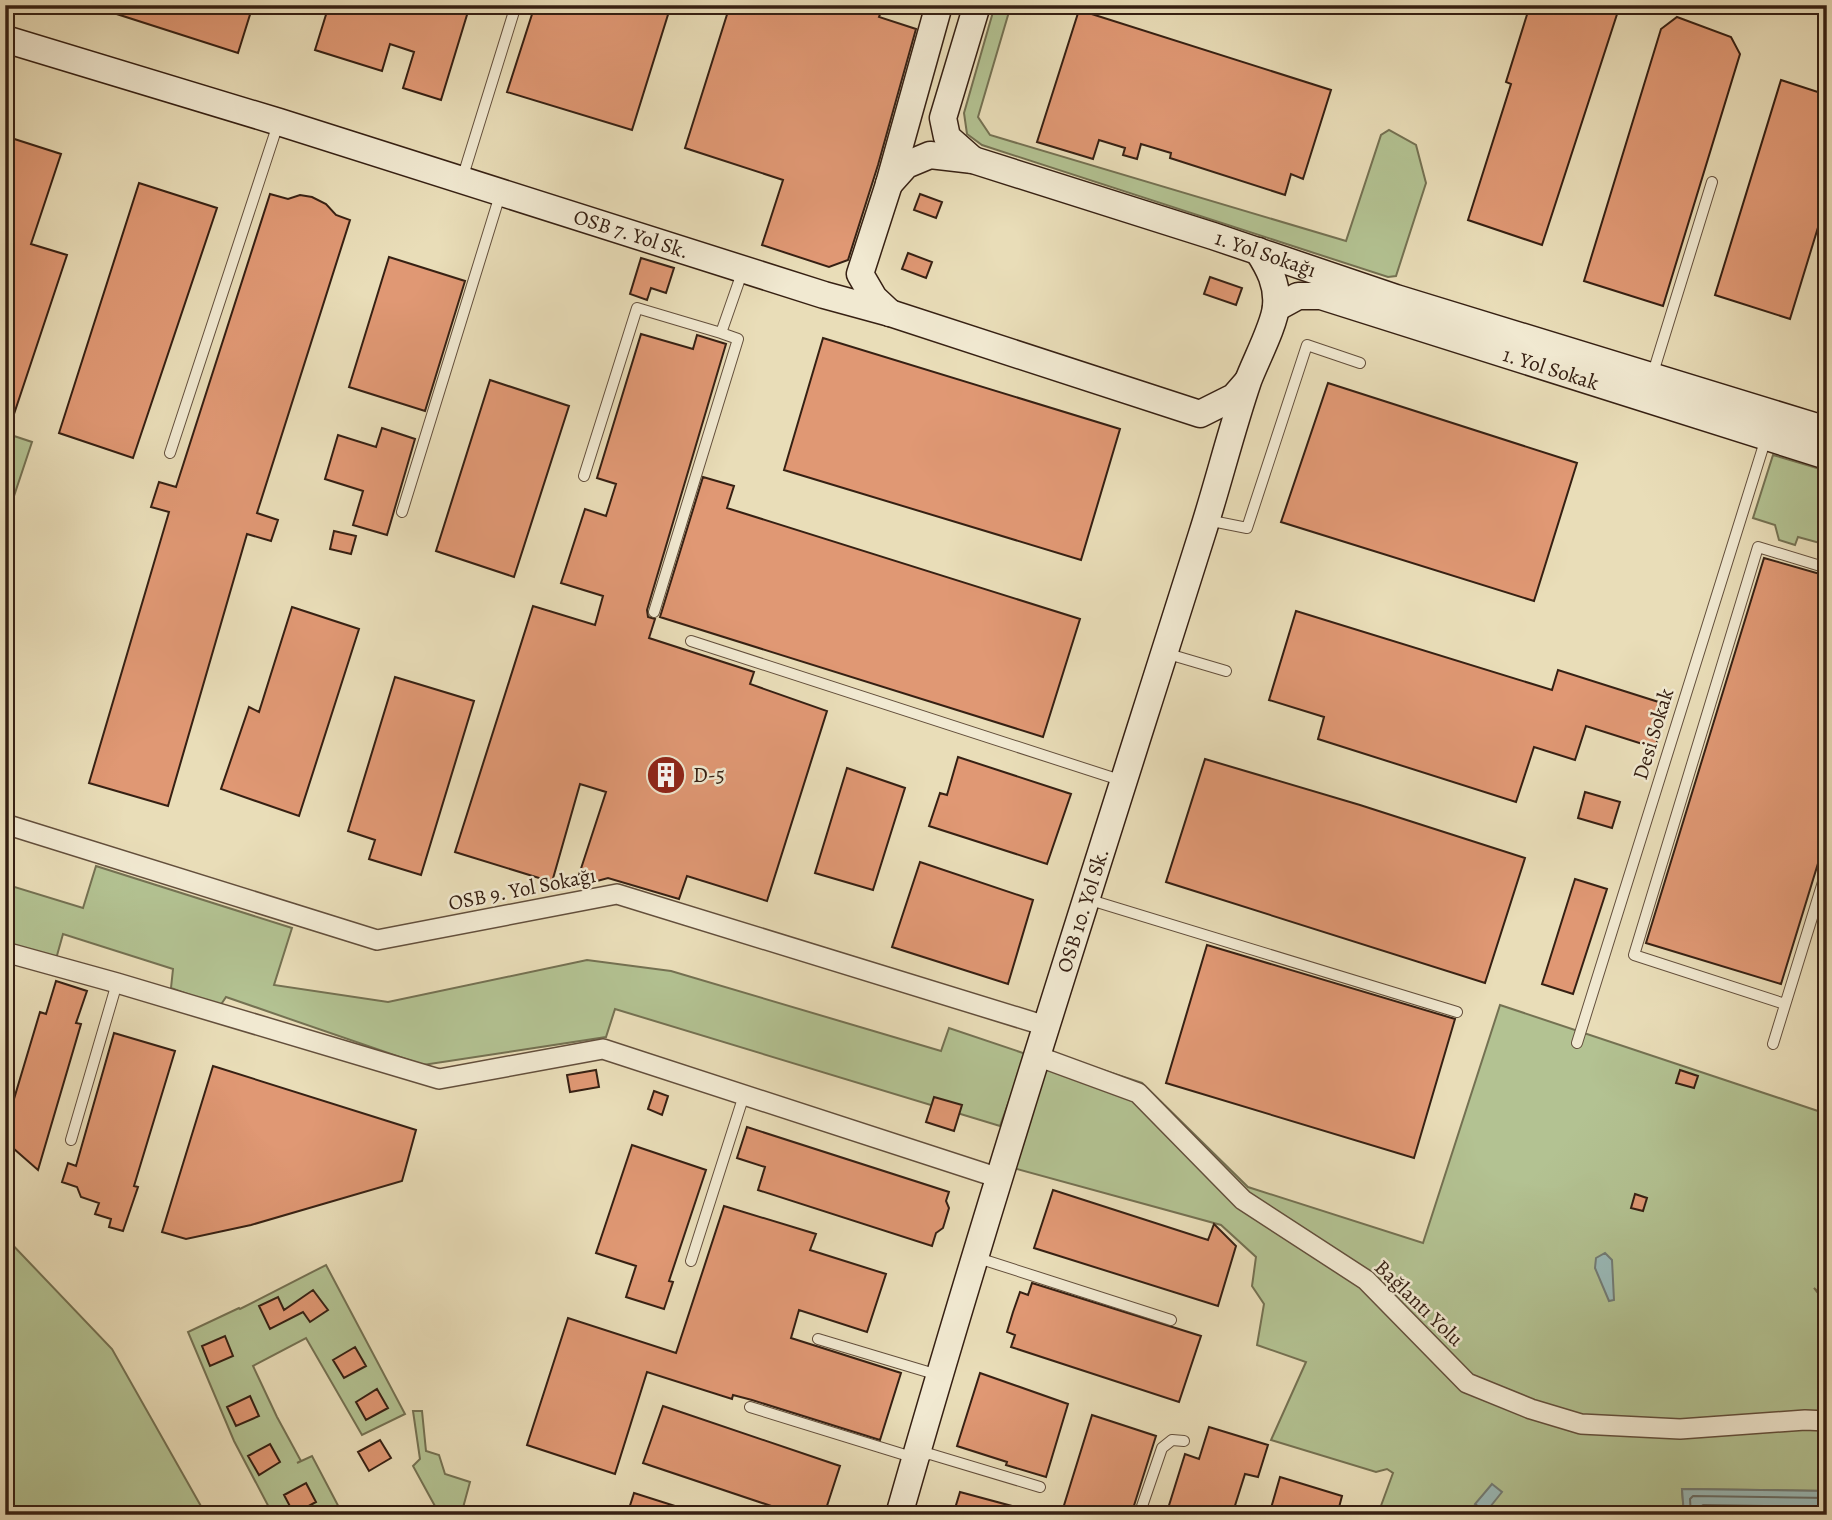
<svg xmlns="http://www.w3.org/2000/svg" width="1832" height="1520" viewBox="0 0 1832 1520" font-family="Alegreya,serif">
<style>
.green{fill:#b3c292;stroke:#747152;stroke-width:2}
.water{fill:#9abab8;stroke:#727c76;stroke-width:2}
.lines{fill:none;stroke-linecap:round;stroke-linejoin:round}
.shore{stroke:#686d66;stroke-width:2}
.building{fill:#e09874;stroke:#362013;stroke-width:2}
.lane-casing{stroke:#634f3c;stroke-width:12}
.street-casing{stroke:#634f3c;stroke-width:22}
.secondary-casing{stroke:#362013;stroke-width:29}
.lane{stroke:#f1e9d1;stroke-width:10}
.street{stroke:#f1e9d1;stroke-width:19}
.secondary{stroke:#f1e9d1;stroke-width:26}
.labels{text-anchor:middle;stroke-width:5;stroke-linejoin:round;paint-order:stroke}
.street-label{font-size:21px;fill:#362013;stroke:#f1e9d1}
.poi-label{font-size:21px;fill:#362013;stroke:#f1e9d1;text-anchor:start}
</style>
<rect width="100%" height="100%" fill="#e9ddb8"/>
<filter id="stains"><feTurbulence type="fractalNoise" baseFrequency=".00286" numOctaves="4"/><feColorMatrix values="0 0 0 0 .2 0 0 0 0 .09 0 0 0 0 .02 0 0 0 .5 -.17"/></filter>
<radialGradient id="worn" r=".72"><stop offset=".6" stop-color="#630" stop-opacity="0"/><stop offset="1" stop-color="#630" stop-opacity=".3"/></radialGradient>
<path class="green" d="M995 5H1011L978 117 990 135 1346 241 1381 135 1389 130 1416 145 1426 183 1396 276 1388 277 982 145 967 134 964 113Z
M5 433 32 442 5 523Z
M1773 455 1827 471V545L1798 537 1795 545 1779 540 1775 525 1753 518Z
M96 866 292 928 274 985 388 1002 587 960 671 971 941 1051 949 1028 1026 1054 1000 1126 615 1009 606 1037 423 1065 226 997 220 1006 171 988 173 969 63 934 56 959 5 944V884L83 908Z
M1500 1005 1827 1114V1300L1814 1288 1827 1305V1491L1682 1489 1684 1515 1378 1514 1393 1473 1387 1469 1376 1472 1271 1440 1306 1362 1257 1345 1264 1304 1252 1286 1256 1257 1221 1225 1013 1168 1042 1072 1060 1056 1142 1083 1248 1187 1423 1243Z
M5 1237 112 1349 206 1515H5Z
M326 1265 405 1414 362 1435 306 1338 253 1366 277 1417 301 1461 297 1463 312 1456 343 1515H273L234 1441 188 1332 239 1308 240 1309Z
M413 1411H422L426 1451 439 1455 445 1474 470 1482 461 1515H424L436 1508 413 1466 420 1459Z"/>
<path class="water" d="M1605 1253 1612 1260 1614 1300 1609 1301 1595 1268 1596 1258Z
M1492 1484 1502 1492 1486 1512 1475 1504Z
M1682 1489 1827 1491V1515H1684Z"/>
<g class="lines">
<path class="shore" d="M1691 1515 1690 1499 1693 1496 1827 1498
M1700 1515V1507L1703 1505 1827 1507"/>
</g>
<path class="building" d="M99 5H253L238 53 98 8Z
M329 5H470L441 100 403 88 414 52 390 44 382 71 315 50Z
M535 5H671L632 130 507 92Z
M730 5H859L881 12 879 17 916 29 878 165 848 260 829 267 762 245 783 180 685 148Z
M1530 5H1620L1542 245 1468 220 1511 84 1506 82Z
M1079 10 1331 90 1303 179 1291 174 1285 195 1170 158 1171 153 1141 144 1137 159 1123 155 1125 148 1099 140 1093 159 1037 142Z
M1677 17 1731 37 1740 54 1663 306 1584 281 1661 29Z
M1781 80 1827 95V198L1790 319 1715 295Z
M5 136 61 154 31 244 67 255 8 432 5 431Z
M139 183 217 208 133 458 59 433Z
M270 194 288 199 300 195 312 197 326 204 336 215 350 220 257 513 278 520 271 541 247 534 168 806 89 783 169 512 151 507 159 482 176 487Z
M920 194 942 202 936 218 914 210Z
M908 253 932 262 926 278 902 269Z
M389 257 465 281 425 411 349 387Z
M641 258 674 268 666 293 651 288 647 300 630 294Z
M1210 277 1242 288 1236 305 1204 294Z
M641 334 693 349 697 335 726 344 647 610 648 617 655 619 649 638 754 672 750 684 827 711 767 901 687 876 679 899 608 878 575 887 606 792 580 784 552 882 455 852 533 606 595 625 603 596 561 583 585 509 606 516 616 484 597 478Z
M823 338 1120 429 1081 560 784 470Z
M490 380 569 406 514 577 436 551Z
M1328 383 1577 463 1534 601 1281 522Z
M382 428 415 439 387 535 353 525 363 491 325 479 338 435 376 447Z
M703 477 734 486 727 508 1080 619 1043 737 660 617Z
M334 531 356 536 351 554 330 549Z
M1764 558 1827 576V834L1781 984 1646 943Z
M292 607 359 629 299 816 221 789 249 707 259 712Z
M1296 611 1552 690 1558 670 1668 705 1655 748 1586 726 1575 760 1534 747 1516 802 1318 739 1324 717 1269 700Z
M395 677 474 701 421 875 369 859 375 840 348 831Z
M958 757 1071 794 1047 864 929 826 940 793 947 795Z
M1205 759 1360 805 1525 858 1485 983 1166 882Z
M847 768 905 788 873 890 815 873Z
M1585 792 1620 802 1612 828 1578 818Z
M920 862 1033 900 1008 984 892 947Z
M1575 879 1607 889 1573 994 1542 984Z
M1207 945 1455 1019 1414 1158 1166 1083Z
M56 981 87 991 76 1023 81 1024 38 1170 5 1141V1129L40 1012 46 1014Z
M114 1033 175 1051 134 1186 138 1187 123 1231 109 1227 111 1219 95 1214 99 1203 81 1197 77 1187 62 1182 68 1163 76 1166Z
M213 1066 416 1130 402 1181 251 1225 186 1239 162 1232Z
M596 1070 599 1087 570 1092 567 1075Z
M1680 1070 1698 1076 1694 1088 1676 1083Z
M654 1091 668 1096 662 1115 648 1109Z
M934 1097 962 1105 954 1131 926 1122Z
M747 1127 949 1192 946 1201 949 1208 943 1228 936 1233 932 1246 758 1190 765 1167 737 1158Z
M632 1145 706 1170 669 1281 673 1282 664 1309 626 1297 636 1266 596 1253Z
M1053 1190 1208 1240 1214 1224 1236 1246 1218 1306 1034 1248Z
M1635 1194 1647 1198 1643 1211 1631 1208Z
M724 1206 816 1234 810 1250 886 1274 867 1332 799 1310 791 1338 901 1373 880 1440 752 1400 733 1395 732 1399 647 1372 615 1474 527 1445 568 1318 676 1353Z
M1032 1283 1201 1336 1179 1402 1011 1347 1015 1335 1007 1332 1013 1312 1020 1292 1028 1295Z
M313 1290 328 1310 310 1322 303 1312 270 1329 259 1306 278 1297 284 1310Z
M225 1336 233 1356 210 1366 202 1346Z
M355 1347 366 1366 344 1378 333 1360Z
M980 1373 1068 1404 1046 1477 1006 1465 1007 1462 957 1446Z
M377 1389 388 1408 366 1420 356 1402Z
M250 1396 259 1416 236 1426 227 1407Z
M663 1406 840 1466 824 1515H798L643 1463Z
M1092 1415 1156 1436 1131 1515H1061Z
M1209 1427 1268 1445 1258 1477 1245 1474 1232 1515H1166L1185 1454 1199 1459Z
M380 1440 391 1458 369 1471 358 1452Z
M270 1444 280 1462 259 1475 248 1456Z
M1280 1477 1342 1496 1337 1515H1269Z
M306 1483 316 1502 294 1514 284 1495Z
M960 1492 1023 1509 1022 1515H953Z
M634 1493 694 1512V1515H627Z"/>
<g class="lines">
<g class="lane-casing">
<path id="lane" d="M462 179 516 5
M1652 376 1712 182
M170 453 278 124
M584 476 637 308 721 333
M402 512 500 195
M1207 520 1247 528 1307 345 1360 363
M654 612 738 339 721 333 743 270
M691 641 1123 781
M1165 653 1226 671
M1087 899 1457 1012
M1785 1004 1634 955 1758 547 1827 568
M1577 1043 1766 438
M1773 1044 1827 869
M71 1140 117 983
M975 1257 1171 1320
M691 1261 744 1095
M818 1339 938 1375
M750 1407 915 1458 930 1454 1040 1487
M1139 1515 1162 1448 1172 1440 1184 1441"/>
</g>
<g class="street-casing">
<path id="street" d="M5 824 377 940 617 894 1046 1026
M5 952 117 983 439 1079 603 1049 999 1178
M1037 1056 1138 1093 1243 1200 1366 1280 1467 1383 1531 1409 1581 1424 1680 1429 1805 1420 1827 1421"/>
</g>
<g class="secondary-casing">
<g id="secondary">
<path id="s1" d="M5 39 279 122 824 295 890 313 1200 414 1234 397 1247 382"/>
<path d="M973 160 947 137 943 118 977 5"/>
<path id="s2" d="M889 184 906 165 930 155 973 160 1213 236 1396 298 1827 430"/>
<path id="s3" d="M1276 308 1298 296H1321L1827 456"/>
<path d="M890 313 874 298 860 274 889 184 939 5"/>
<path id="s4" d="M899 1515C993 1186 1099 860 1202 534 1218 484 1231 431 1248 381 1255 362 1275 324 1276 306 1278 285 1269 268 1258 251"/>
</g>
</g>
<use href="#lane" class="lane"/>
<use href="#street" class="street"/>
<use href="#secondary" class="secondary"/>
</g>
<defs>
<g id="building-disc" transform="scale(2.0125)"><circle r="9.5" fill="#8f2418" stroke="#f1e9d1"/><path d="M-4-6H4V6H1V3H-1V6H-4ZM-2.5-4.3h1.7v1.8h-1.7ZM.8-4.3h1.7v1.8H.8ZM-2.5-1h1.7V.8h-1.7ZM.8-1h1.7V.8H.8Z" fill="#fff"/></g>
</defs>
<g fill-rule="evenodd">
<use href="#building-disc" x="666" y="775"/>
</g>
<g class="labels">
<g class="street-label">
<text dy="7" stroke="none"><textPath href="#s1" startOffset="656">OSB 7. Yol Sk.</textPath></text>
<text dy="7" stroke="none"><textPath href="#s2" startOffset="402">1. Yol Sokağı</textPath></text>
<text dy="7" stroke="none"><textPath href="#s3" startOffset="289">1. Yol Sokak</textPath></text>
<text transform="translate(1653 734) rotate(-73)" y="7">Desi Sokak</text>
<text transform="translate(522 889) rotate(-11)" y="7">OSB 9. Yol Sokağı</text>
<text dy="7" stroke="none"><textPath href="#s4" startOffset="632">OSB 10. Yol Sk.</textPath></text>
<text transform="translate(1419 1303) rotate(44)" y="7">Bağlantı Yolu</text>
</g>
<g class="poi-label">
<text x="693" y="782">D-5</text>
</g>
</g>
<rect width="1832" height="1520" fill="none" stroke="#e9ddb8" stroke-width="28"/>
<rect x="7" y="7" width="1818" height="1506" fill="none" stroke="#362013" stroke-width="3.5"/>
<rect x="14" y="14" width="1804" height="1492" fill="none" stroke="#362013" stroke-width="2"/>
<rect width="100%" height="100%" filter="url(#stains)"/>
<rect width="100%" height="100%" fill="url(#worn)"/>
</svg>
